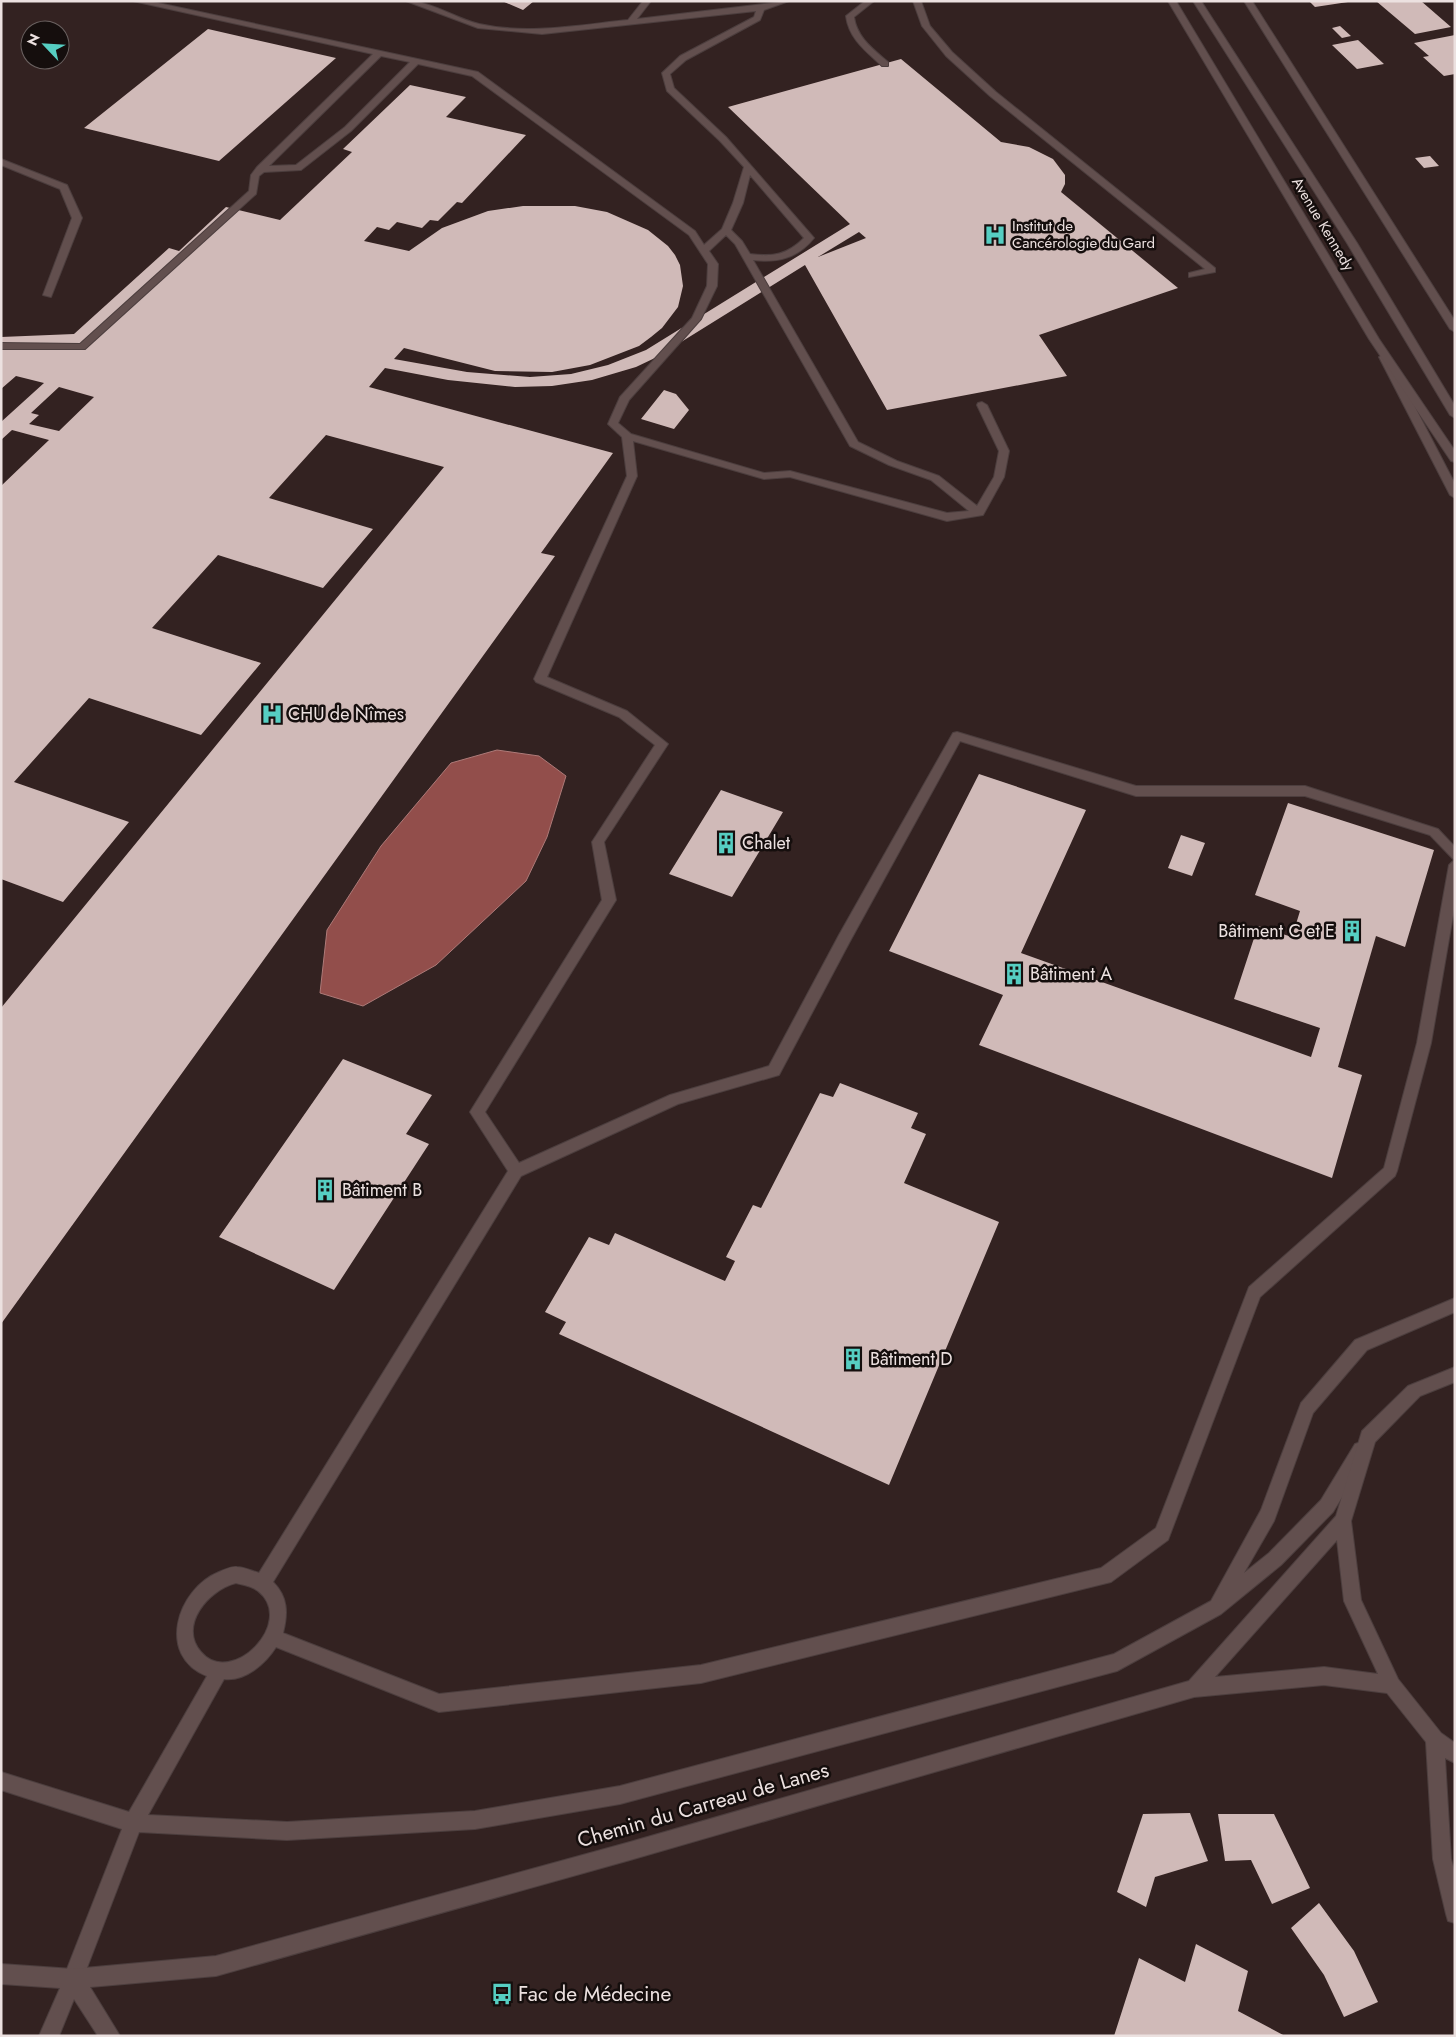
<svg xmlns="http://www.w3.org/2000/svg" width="1456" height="2037" viewBox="0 0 1456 2037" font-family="Jost,sans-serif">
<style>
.water{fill:#924e4b;stroke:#ad7a78}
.building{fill:#d0bab8;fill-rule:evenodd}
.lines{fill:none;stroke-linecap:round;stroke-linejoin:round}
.service-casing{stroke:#4c3e3e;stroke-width:2}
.minor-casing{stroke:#4c3e3e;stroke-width:2}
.secondary-casing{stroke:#4c3e3e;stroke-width:2}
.service{fill:#624f4e;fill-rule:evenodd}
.minor{fill:#624f4e;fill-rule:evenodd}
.secondary{fill:#624f4e;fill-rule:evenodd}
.labels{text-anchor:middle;stroke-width:5;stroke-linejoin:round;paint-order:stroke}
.far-street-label{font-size:15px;fill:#ece1e0;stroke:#150e0d}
.far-poi-label{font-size:15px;fill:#ece1e0;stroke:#150e0d;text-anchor:start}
.poi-label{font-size:18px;fill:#ece1e0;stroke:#150e0d;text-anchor:start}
.near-street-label{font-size:21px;fill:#ece1e0;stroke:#150e0d}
.near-poi-label{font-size:21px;fill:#ece1e0;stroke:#150e0d;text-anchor:start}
</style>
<rect width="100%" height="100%" fill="#332221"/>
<path class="water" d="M497 750 539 756 566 776 547 837 526 881 436 965 363 1006 320 993 327 930 381 846 451 763Z"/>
<path class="building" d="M502 1H534L523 10Z
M1309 1H1348V2L1315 7Z
M1376 1H1421L1451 27 1415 34Z
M1340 26 1351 36 1342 38 1332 28Z
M208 29 336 58 219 161 84 128Z
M1455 35V74L1444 76 1423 57 1429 56 1414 43Z
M1358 40 1384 64 1357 69 1332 45Z
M901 59 1001 142 1029 147 1053 159 1065 175V184L1061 192 1178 288 1039 335 1067 376 887 410 805 265 657 357 636 367 592 380 552 386 515 387 448 380 385 368 369 387 613 453 541 553 555 556 1 1324V1008L444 467 326 435 269 498 373 529 323 588 218 555 152 628 261 663 201 735 89 698 14 782 129 822 63 902 1 879V486L49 440 12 430 1 440V422L44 383 16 376 1 389V337L74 334 169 248 179 251 226 207 280 220 352 152 343 149 410 85 466 97 446 117 526 135 462 203 457 202 438 221 430 220 422 228 397 222 389 230 377 227 364 241 409 251 442 228 488 211 523 206H575L607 212 648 230 668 246 675 255 680 265 683 286 678 307 662 328 651 337 639 346 590 365 552 372 495 371 404 348 394 359 467 372 530 377 571 374 608 365 646 350 850 224 728 107ZM859 232 866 238 818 257ZM59 387 94 397 59 431 29 424 39 415 31 413Z
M1430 156 1439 166 1424 168 1415 158Z
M664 390 676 394 689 410 674 429 641 419Z
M979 774 1086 810 1021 953 1311 1057 1320 1028 1234 999 1258 926 1292 937 1300 911 1255 895 1288 803 1434 850 1405 947 1376 936 1338 1067 1362 1075 1332 1178 979 1045 1003 995 889 951Z
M721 790 783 812 732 897 669 874Z
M1181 835 1205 843 1192 876 1168 868Z
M343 1059 432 1095 406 1134 429 1144 334 1290 219 1237Z
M840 1083 918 1113 911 1128 926 1134 904 1183 999 1222 889 1485 559 1334 566 1322 545 1312 589 1237 609 1245 615 1233 725 1281 735 1261 726 1257 753 1205 761 1208 820 1093 833 1097Z
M1190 1813 1208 1861 1155 1877 1146 1907 1117 1892 1143 1814Z
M1218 1814H1274L1310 1888 1272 1904 1251 1860 1225 1861Z
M1319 1903 1354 1951 1378 2002 1344 2017 1324 1975 1291 1928Z
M1196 1944 1248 1971 1238 2011 1285 2036H1114L1139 1958 1185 1982Z"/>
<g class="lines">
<g class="service-casing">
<path id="service" d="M133 1H149L478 72 695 231 704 245 722 229 733 203 744 167 720 141 667 91 662 73 680 56 754 17 756 11 542 34 478 28 406 1C432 1 454 18 479 24 528 35 579 25 628 20L643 1H651L637 19 789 1 764 10 760 20 686 60 670 74 674 88 726 137 814 238C798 258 778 263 753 260L858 442 897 461 939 476 977 506 994 477 999 451 977 405 978 403 982 402 987 405 1009 451 1004 477 983 515 947 521 790 477 764 479 633 441 637 476 547 677 627 711 668 744 604 842 616 900 485 1112 519 1163 670 1095 769 1066 839 935 953 733 957 732 1136 786H1305L1438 829 1455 847V904L1431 1043 1397 1171 1395 1176 1260 1297 1168 1540 1111 1582 701 1683 439 1712 276 1647C266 1663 245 1682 224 1679L148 1815 287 1822 475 1811 620 1786 1114 1654 1211 1601 1261 1510 1301 1403 1355 1340 1455 1298V1312L1367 1350 1313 1413 1274 1521 1244 1573 1269 1553 1321 1500 1355 1444 1361 1442 1367 1444 1369 1450 1367 1456 1333 1512 1281 1565 1221 1614 1117 1671 620 1804 475 1829 287 1840 139 1832 80 1986 73 1989 66 1986 63 1979 122 1829 1 1790V1772L129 1812 207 1676C156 1656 177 1589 219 1572 224 1570 231 1566 237 1567 244 1567 252 1571 259 1573L508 1171 470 1112 602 900 592 842 655 745 619 717 536 682 534 679 627 476 622 437 608 424 620 397 692 318 707 286 708 264 689 235 472 76 418 64 351 131 301 170 264 172 259 176 256 194 85 349H1V343L80 344 249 191 251 175 257 167 373 54ZM381 56 410 62 345 127 296 165 269 166ZM750 175 804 238C787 255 773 257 750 254L742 241 731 230 743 203ZM726 235 735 244 850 446 889 465 931 480 969 511 947 513 790 471 764 473 631 434 618 423 629 400 701 319 717 286 718 264 709 251ZM960 741 1136 796H1305L1430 835 1454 860 1449 865 1417 1043 1384 1168 1249 1287 1156 1528 1101 1568 701 1665 439 1694 283 1633C288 1613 288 1597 273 1582L521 1176 678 1104 779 1075 849 943ZM236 1583C243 1585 252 1586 258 1591 297 1622 231 1688 201 1652 178 1626 208 1590 236 1583Z
M865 1H874L854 17C857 38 873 49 888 62V66H882C866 51 849 39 846 16Z
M913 1H921L930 26 952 52 996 92 1215 268V272L1189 277V273L1205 269 990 96 946 56 922 26Z
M1244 1H1252L1455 321V332L1450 329Z
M1 159 67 185 82 218 51 297 43 295 72 218 60 189 1 165Z
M1384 354 1389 357 1455 484V498L1450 495 1379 357Z"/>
</g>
<g class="minor-casing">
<path id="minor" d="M1455 1367V1382L1420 1396 1375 1442 1351 1521 1361 1600 1398 1679 1441 1733 1455 1743V1763L1445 1758 1451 1859 1455 1873V1923L1448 1921 1446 1914 1433 1859 1426 1742 1387 1693 1324 1685 1194 1697 630 1860 216 1976 90 1987 120 2036H98L74 1999 59 2036H39L60 1988 1 1984V1964L73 1969 216 1956 630 1842 1189 1681 1336 1516 1362 1431 1408 1386ZM1337 1540 1344 1601 1378 1674 1324 1667 1215 1677Z"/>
</g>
<g class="secondary-casing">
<path id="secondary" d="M1168 1H1176L1379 339 1455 451V462L1451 461 1369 339Z
M1193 1H1201L1357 243 1455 406V418L1450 415 1347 243Z"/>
</g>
<use href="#service" class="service"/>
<use href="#minor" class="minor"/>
<use href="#secondary" class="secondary"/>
</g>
<defs>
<g id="hospital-bare" transform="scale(1.725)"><path d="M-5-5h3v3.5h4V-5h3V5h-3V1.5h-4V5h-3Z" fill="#56cec2" stroke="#150e0d" stroke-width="2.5" paint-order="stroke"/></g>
<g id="building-bare" transform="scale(1.725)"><path d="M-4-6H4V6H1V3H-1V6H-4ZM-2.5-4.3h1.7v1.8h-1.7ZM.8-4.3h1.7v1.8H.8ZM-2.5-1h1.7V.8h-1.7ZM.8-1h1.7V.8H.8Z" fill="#56cec2" stroke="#150e0d" stroke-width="2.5" paint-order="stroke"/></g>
<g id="bus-bare" transform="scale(1.725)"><path d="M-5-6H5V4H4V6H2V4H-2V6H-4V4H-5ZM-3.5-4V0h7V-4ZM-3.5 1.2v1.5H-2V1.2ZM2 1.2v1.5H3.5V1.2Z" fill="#56cec2" stroke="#150e0d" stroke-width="2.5" paint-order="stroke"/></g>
</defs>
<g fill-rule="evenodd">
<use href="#hospital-bare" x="995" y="235"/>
<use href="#hospital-bare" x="272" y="714"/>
<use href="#building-bare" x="726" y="843"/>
<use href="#building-bare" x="1352" y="931"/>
<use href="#building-bare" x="1014" y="974"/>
<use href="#building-bare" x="325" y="1190"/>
<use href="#building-bare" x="853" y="1359"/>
<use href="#bus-bare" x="502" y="1994"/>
</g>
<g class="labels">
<g class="far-street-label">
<text transform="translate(1323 224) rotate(59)" y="5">Avenue Kennedy</text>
</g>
<g class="far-poi-label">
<text x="1012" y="231">Institut de<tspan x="1012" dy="17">Cancérologie du Gard</tspan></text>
</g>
<g class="poi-label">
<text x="288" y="720">CHU de Nîmes</text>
<text x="742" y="849">Chalet</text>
<text x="1335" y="937" text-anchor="end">Bâtiment C et E</text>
<text x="1030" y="980">Bâtiment A</text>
<text x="342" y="1196">Bâtiment B</text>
<text x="870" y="1365">Bâtiment D</text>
</g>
<g class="near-street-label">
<text transform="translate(703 1805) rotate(-16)" y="7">Chemin du Carreau de Lanes</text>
</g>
<g class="near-poi-label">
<text x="518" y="2001">Fac de Médecine</text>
</g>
</g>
<rect width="1456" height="2037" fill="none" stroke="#ece1e0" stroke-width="5"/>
<g transform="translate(45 45) rotate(295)"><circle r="24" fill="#150e0d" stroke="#6b6261"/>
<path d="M0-4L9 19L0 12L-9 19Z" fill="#56cec2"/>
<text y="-8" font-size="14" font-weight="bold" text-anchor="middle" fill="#ece1e0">N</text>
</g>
</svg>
